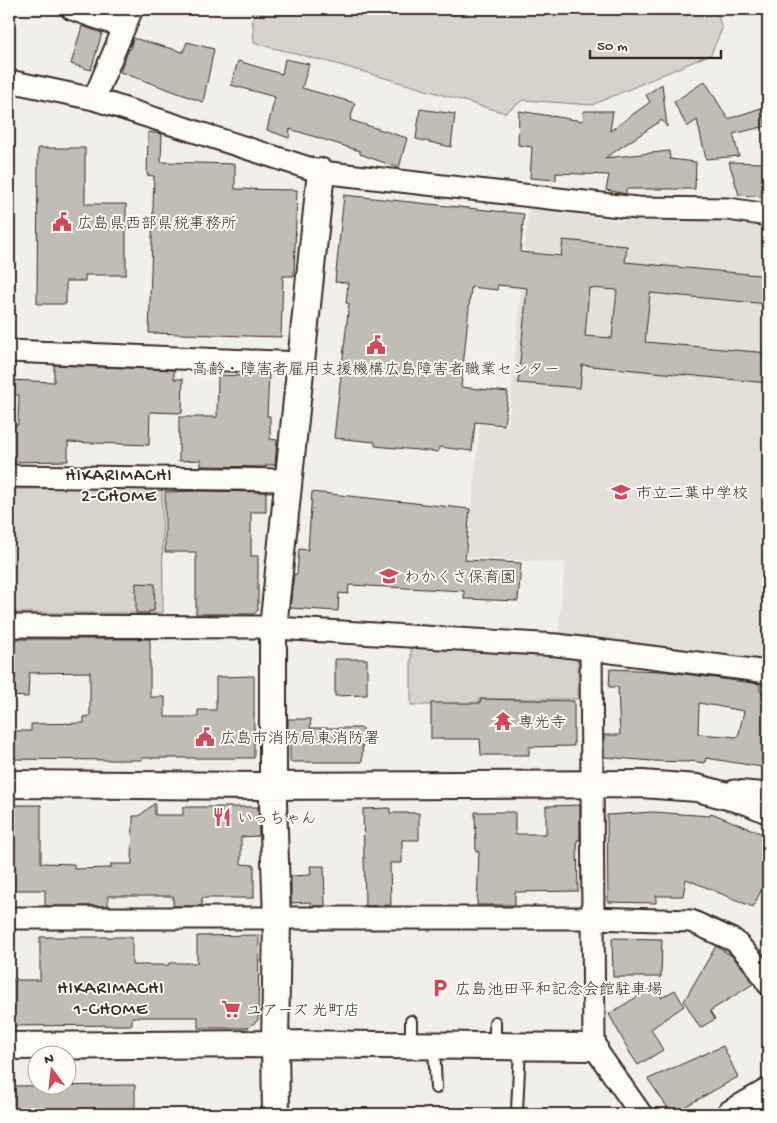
<svg xmlns="http://www.w3.org/2000/svg" width="777" height="1123" viewBox="0 0 777 1123" font-family="'Gochi Hand','Klee One',sans-serif">
<style>
.built{fill:#e3e0da}
.green{fill:#d7d2cc;stroke:#897e75}
.building{fill:#c1bcb4;stroke:#3b2a1e;fill-rule:evenodd}
.lines{fill:none;stroke-linecap:round;stroke-linejoin:round}
.service-casing{stroke:#3b2a1e;stroke-width:14}
.minor-casing{stroke:#3b2a1e;stroke-width:25}
.tertiary-casing{stroke:#3b2a1e;stroke-width:30}
.service{stroke:#fdfcf7;stroke-width:10}
.minor{stroke:#fdfcf7;stroke-width:21}
.tertiary{stroke:#fdfcf7;stroke-width:26}
.labels{text-anchor:middle;stroke-width:4;stroke-linejoin:round;paint-order:stroke}
.poi-label{font-size:16px;fill:#3b2a1e;stroke:#fdfcf7;text-anchor:start}
.neighbourhood-label{font-size:18px;letter-spacing:1px;fill:#3b2a1e;stroke:#fdfcf7}
</style>
<rect width="100%" height="100%" fill="#f1efea"/>
<filter id="ink" filterUnits="userSpaceOnUse"><feTurbulence type="fractalNoise" baseFrequency=".02" numOctaves="2"/><feDisplacementMap in="SourceGraphic" scale="10" xChannelSelector="R" yChannelSelector="G"/><feConvolveMatrix kernelMatrix="1 2 1 2 8 2 1 2 1" color-interpolation-filters="sRGB"/></filter>
<g filter="url(#ink)">
<path class="built" d="M529 207 619 221H737L768 227V662L558 636 565 563 467 557 480 425 508 427Z"/>
<path class="green" d="M252 9H716L722 29 711 54 592 105 523 100 505 113 340 65 254 43Z
M162 488 163 613H9V489Z
M411 643 571 653 578 661V699H479V705H411Z"/>
<path class="building" d="M82 26 102 33 91 70 71 64Z
M133 38 183 52 187 42 214 49 203 102 120 72 129 49 130 50Z
M285 59 309 64 302 88 355 103 350 120 407 138 399 168 360 154V151L290 129 289 138 267 130 275 97 231 85 238 61 282 74Z
M705 81 728 119 761 108 766 126 733 134 739 156 706 159 697 120 687 127 674 102Z
M662 84 667 127 662 120 605 158 669 151 670 159 696 162 695 189H626V194L606 190 609 175 556 173V180L530 178 532 147 518 145 519 111 583 121 584 111H613L610 131 650 102 646 95Z
M420 109 455 114 451 147 416 139Z
M148 132 162 134 161 162 235 164V189L297 190 294 276H283L281 337 149 333 154 176 147 175Z
M38 148H85V204H126V275H85V281H66V304H37Z
M729 162 763 163 765 197 739 195Z
M344 195 524 214 520 252 561 256 563 240 627 246 625 262 768 276V304L650 293 645 342 768 353V383L582 365 580 388 518 383 527 288 498 285 497 290 471 287 461 387 508 392 504 425 475 422 472 451 439 447 438 452 375 446V442L334 438 349 303H346L348 283 335 282ZM589 288 617 290 612 338 585 336Z
M54 365 174 370V379H183L182 413 150 412 149 445 68 442V461L9 462V425H18L19 395H9V380L54 382Z
M248 373 269 374 267 416H270V439L277 440 275 465H266V467L201 466V460L179 461V417H217L218 375 248 376Z
M201 491 266 492V512H251V556H258V610L254 614H196V552H165V492Z
M312 492 470 509 465 560 521 563 518 601 464 599V591L349 585 348 594 339 593 338 611 290 608 294 574H297L299 549 308 550Z
M136 583 155 584 154 611H149V613H136Z
M9 639H150V697H165V717H198V710H216V677L254 676V758H142V760H112L9 759V731H31V724L84 723V717L90 716V672L29 673 28 697 9 696Z
M335 659H367V695L335 696Z
M610 669 662 671 760 684V691L768 692V768L706 758 705 763 689 761V762L652 761 604 757V735H620L618 687H609ZM699 703 744 711 738 737 698 734Z
M481 699 574 701V746L529 747V755H481L480 739H431V703H480Z
M288 719H311L310 728H363L362 762H290V735H288Z
M155 803V815H183V807H258L259 836 241 837V864L254 865V898H202V906H173V896H108V906H45V890H9V805H41V863L74 864V869L111 868V864H132L133 816H139Z
M580 805V840H577L578 891 515 892V905H477L479 851 476 852 475 812H515V834H546V806Z
M390 808V813H419V840H402V863H390L391 905 365 906 363 809Z
M653 812 710 816 711 813 768 836V876L753 907 686 879 683 896H656V903L608 902 607 815Z
M310 866H324L325 906H311V902L291 903V876L311 875Z
M259 935 258 1020 248 1028H198V1017H132V1025L9 1026V980H40V937H132V965H169V963H197V936Z
M612 938 662 939 661 977H613Z
M716 946 732 956 745 971 753 984 710 1011 715 1019 700 1028 684 1001Z
M661 982V998L675 990 684 1006 651 1029 663 1050 638 1065 630 1053 609 1014Z
M723 1046 738 1077 672 1114 648 1079Z
M135 1085V1114H9V1086Z"/>
<g class="lines">
<g class="service-casing">
<path id="service" d="M411 1021V1045
M495 1022V1046
M434 1046 436 1088
M517 1110 520 1048"/>
</g>
<g class="minor-casing">
<path id="minor" d="M72 9 124 27
M9 81 94 99 321 172 637 208 728 209 768 215
M94 99 132 9
M9 351 301 363
M9 476 289 480
M9 626 259 627 557 645 768 672
M591 649 594 1047 641 1114
M734 791 768 794
M9 918H592L691 921 735 941 755 963 768 984"/>
</g>
<g class="tertiary-casing">
<path id="tertiary" d="M9 784 259 786 642 784 697 788 750 802 768 810
M9 1046 275 1044 594 1047
M276 1114 275 1044 277 919 273 803V628L321 172
M730 1114 768 1092"/>
</g>
<use href="#service" class="service"/>
<use href="#minor" class="minor"/>
<use href="#tertiary" class="tertiary"/>
</g>
</g>
<defs>
<g id="civic-bare" transform="scale(1.5)"><path d="M-.6-6.5H3V-4.5H.6V-3L4-1V1h2V6H-6V1h2V-1L-.6-3ZM-1.2 2.5V6h2.4V2.5Z" fill="#d1495b" stroke="#fdfcf7" stroke-width="2.5" paint-order="stroke"/></g>
<g id="school-bare" transform="scale(1.5)"><path d="M0-5L7-2L0 1L-7-2ZM-4 1L0 2.5L4 1V4Q0 6-4 4Z" fill="#d1495b" stroke="#fdfcf7" stroke-width="2.5" paint-order="stroke"/></g>
<g id="temple-bare" transform="scale(1.5)"><path d="M0-6L5-2H3V0L6.5 2.5H4V6H1.5V3h-3V6H-4V2.5H-6.5L-3 0V-2H-5Z" fill="#d1495b" stroke="#fdfcf7" stroke-width="2.5" paint-order="stroke"/></g>
<g id="restaurant-bare" transform="scale(1.5)"><path d="M-5-6h1v4h1v-4h1v4h1v-4h1v5L-1.5 .5V6h-2V.5L-5-1ZM5-6V6H3V1.5H1.5Q1.5-4 5-6Z" fill="#d1495b" stroke="#fdfcf7" stroke-width="2.5" paint-order="stroke"/></g>
<g id="parking-bare" transform="scale(1.5)"><path d="M-3.5-5.5H1a3.5 3.5 0 0 1 0 7H-1V5.5H-3.5ZM-1-3.4V-.6H.8a1.4 1.4 0 0 0 0-2.8Z" fill="#d1495b" stroke="#fdfcf7" stroke-width="2.5" paint-order="stroke"/></g>
<g id="supermarket-bare" transform="scale(1.5)"><path d="M-6-5.5h2.5l.6 2H6L4.5 2H-2.5L-4.4-4H-6ZM-1.5 3.2a1.3 1.3 0 1 0 .1 0ZM3 3.2a1.3 1.3 0 1 0 .1 0Z" fill="#d1495b" stroke="#fdfcf7" stroke-width="2.5" paint-order="stroke"/></g>
</defs>
<g fill-rule="evenodd">
<use href="#civic-bare" x="62" y="222"/>
<use href="#civic-bare" x="376" y="345"/>
<use href="#school-bare" x="621" y="492"/>
<use href="#school-bare" x="389" y="576"/>
<use href="#temple-bare" x="503" y="721"/>
<use href="#civic-bare" x="205" y="737"/>
<use href="#restaurant-bare" x="222" y="817"/>
<use href="#parking-bare" x="440" y="988"/>
<use href="#supermarket-bare" x="231" y="1009"/>
</g>
<g class="labels">
<g class="poi-label">
<text x="77" y="228">広島県西部県税事務所</text>
<text x="376" y="374" text-anchor="middle">高齢・障害者雇用支援機構広島障害者職業センター</text>
<text x="636" y="498">市立二葉中学校</text>
<text x="404" y="582">わかくさ保育園</text>
<text x="518" y="727">専光寺</text>
<text x="220" y="743">広島市消防局東消防署</text>
<text x="237" y="823">いっちゃん</text>
<text x="455" y="994">広島池田平和記念会館駐車場</text>
<text x="246" y="1015">ユアーズ 光町店</text>
</g>
<g class="neighbourhood-label">
<text x="119" y="480">HIKARIMACHI<tspan x="119" dy="21">2-CHOME</tspan></text>
<text x="111" y="993">HIKARIMACHI<tspan x="111" dy="21">1-CHOME</tspan></text>
</g>
</g>
<rect width="777" height="1123" fill="none" stroke="#fdfcf7" stroke-width="30"/>
<rect x="15" y="15" width="747" height="1093" fill="none" stroke="#3b2a1e" stroke-width="2" filter="url(#ink)"/>
<g transform="translate(52 1070) rotate(345)"><circle r="24" fill="#fdfcf7" stroke="#afa8a0"/>
<path d="M0-4L9 19L0 12L-9 19Z" fill="#d1495b"/>
<text y="-8" font-size="14" font-weight="bold" text-anchor="middle" fill="#3b2a1e">N</text>
</g>
<path d="M590 50v8h131v-8" fill="none" stroke="#3b2a1e" stroke-width="2.5"/>
<text x="597" y="50" font-size="15" fill="#3b2a1e" stroke="#fdfcf7" stroke-width="4" paint-order="stroke">50 m</text>
</svg>
